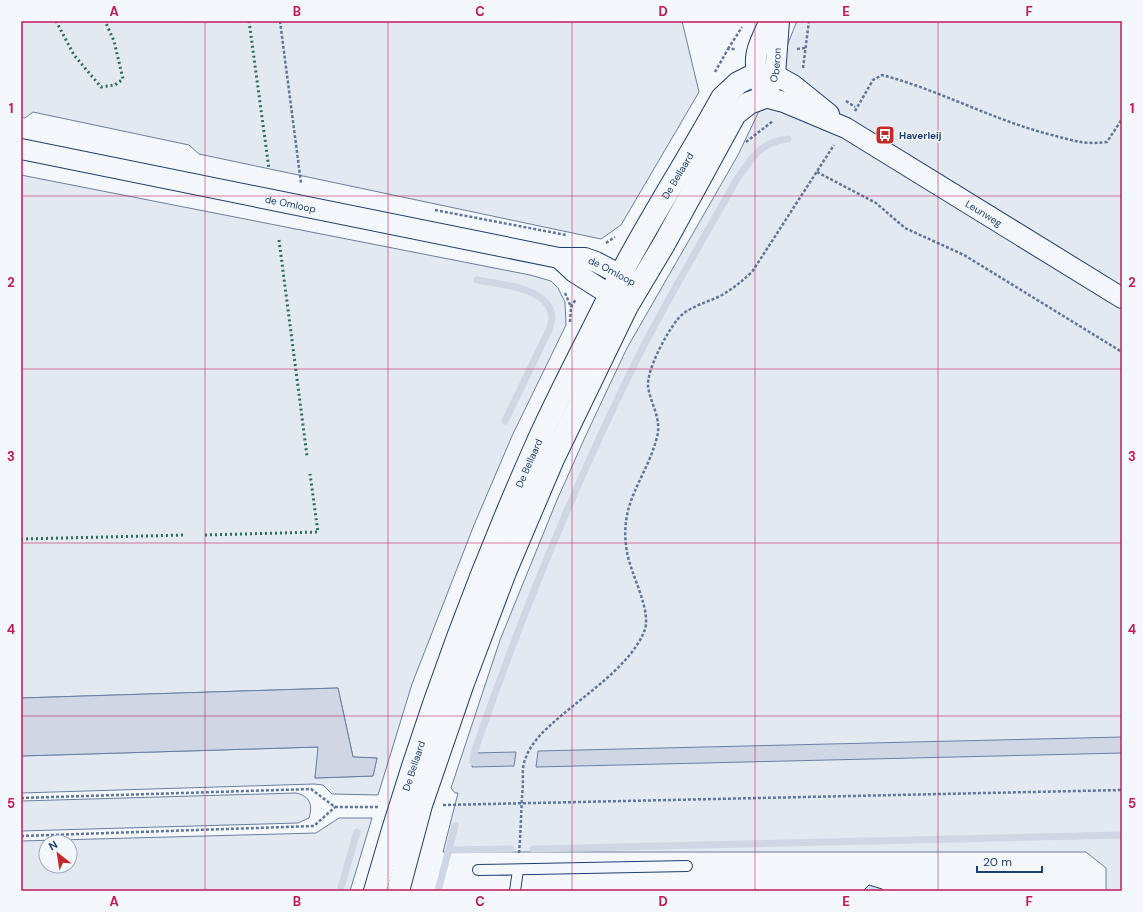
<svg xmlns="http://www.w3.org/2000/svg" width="1143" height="912" viewBox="0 0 1143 912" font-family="'DM Sans',sans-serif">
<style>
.green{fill:#e3e9f0;stroke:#687fa3;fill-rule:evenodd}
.water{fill:#cfd7e4;stroke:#687fa3}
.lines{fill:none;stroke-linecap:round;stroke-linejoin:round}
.stream{stroke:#cfd7e4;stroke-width:7}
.building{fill:#d5e0f0;stroke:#1d3f73}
.service-casing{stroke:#1d3f73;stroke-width:12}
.minor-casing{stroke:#1d3f73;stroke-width:22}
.tertiary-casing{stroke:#1d3f73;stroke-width:24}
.path{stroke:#5e769c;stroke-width:2.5;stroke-dasharray:3 2;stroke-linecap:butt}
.service{stroke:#f4f7fb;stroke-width:10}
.minor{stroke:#f4f7fb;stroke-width:20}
.tertiary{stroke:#f4f7fb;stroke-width:22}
.hedge{stroke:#2c6c60;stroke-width:3;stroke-dasharray:2 3;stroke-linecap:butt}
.grid{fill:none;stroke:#c2185b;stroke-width:1;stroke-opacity:0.55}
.labels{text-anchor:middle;stroke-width:3;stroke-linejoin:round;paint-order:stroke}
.street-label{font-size:10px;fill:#1d3f73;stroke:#f4f7fb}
.poi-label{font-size:10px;font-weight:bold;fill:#1d3f73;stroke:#f4f7fb;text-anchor:start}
.neatline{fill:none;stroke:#c2185b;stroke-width:1.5}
.grid-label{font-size:13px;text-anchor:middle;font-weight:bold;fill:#c2185b}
</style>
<rect width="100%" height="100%" fill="#f4f7fb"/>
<path class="green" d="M21 21H682L699 92 621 225 601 239 199 154 189 145 33 112 25 118 21 117Z
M797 21H1122V891H1106V868L1086 852H443L458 793H455L451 788 500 640 557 500 586 435 627 348 738 155 770 88Z
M21 175 530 275 551 281 558 288 565 302 566 325 512 436 474 525 412 684 378 795 332 794 323 785 314 784 21 793V756L319 747 315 778 373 776 377 758 353 757 338 688 21 698Z
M296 793C310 796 313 805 309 818L298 823 21 831V801Z
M339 818H372L350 891H21V841L316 833ZM46 842H70V866H46Z"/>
<path class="water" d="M338 688 353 757 377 758 373 776 315 778 318 747 21 756V698Z
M1122 737V753L536 767 538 751Z
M516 752 514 766 472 767 474 753Z"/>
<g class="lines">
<path class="stream" d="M477 280C498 284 551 287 552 318 552 322 550 326 549 330L505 421
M481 762H473L474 753C521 616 576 481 641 351 671 293 705 236 737 179 751 158 762 141 788 139
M533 849 1122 835
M449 850 511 849
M340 891 357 832
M438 891 455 826"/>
</g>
<path class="building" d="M869 885 882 889 881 891H863Z"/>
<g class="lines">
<g class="service-casing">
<path id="service" d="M478 870 687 866
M515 891 518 870"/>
</g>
<g class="minor-casing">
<g id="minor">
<path d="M756 74 775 75 793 85 829 114"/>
<path d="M761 86C750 59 758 45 770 21"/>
<path id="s1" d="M770 86 775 75 779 21"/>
<path id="s2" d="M765 97 784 102 846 128 1122 298"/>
<path id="s3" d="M21 149 559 258H585L596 262 634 282"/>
<path d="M559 258 574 272 623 303"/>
</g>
</g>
<g class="tertiary-casing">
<g id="tertiary">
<path id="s4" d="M375 891C418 740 471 592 535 448 558 396 585 346 610 295 644 227 686 164 722 98L738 83 756 74"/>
<path d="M398 891 421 805 463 683 505 572 553 459 627 306 664 244 735 114 749 103 765 97"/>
</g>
</g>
<path class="path" d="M280 21 301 183
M728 49 742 27
M797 49 805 48
M803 68 809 21
M715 72 728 49H736
M846 101 855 107
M855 111 873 80 882 75C939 90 991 119 1048 134 1072 140 1082 145 1107 142L1122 119
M746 142 773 121
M817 172 876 203 905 228 964 255 1122 352
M435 210 566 235
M606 243 615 237
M565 293 571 307
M570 322 571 307 576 299
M21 798 311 789 335 807H378
M443 805 1122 790
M21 836 314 826 335 807
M519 853C521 830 521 807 523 784 523 776 522 767 525 760 531 741 547 728 562 715 589 692 630 665 644 632 653 612 630 573 627 552 618 502 646 480 657 437 662 418 650 403 648 386 647 369 666 334 677 320 688 306 707 303 722 295 734 288 742 281 752 272L834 145"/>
<use href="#service" class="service"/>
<use href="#minor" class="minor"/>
<use href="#tertiary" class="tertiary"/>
<path class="hedge" d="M56 21 74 55 101 87 115 85 123 79 114 41 105 21
M249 21 269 169
M279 240 307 456
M205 535 318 532 310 474
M21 539 186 535"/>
</g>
<path class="grid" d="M205 21V891M388 21V891M572 21V891M755 21V891M938 21V891M21 196H1122M21 369H1122M21 543H1122M21 716H1122"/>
<defs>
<g id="bus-square" transform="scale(1)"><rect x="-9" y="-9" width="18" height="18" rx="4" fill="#c62828" stroke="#f4f7fb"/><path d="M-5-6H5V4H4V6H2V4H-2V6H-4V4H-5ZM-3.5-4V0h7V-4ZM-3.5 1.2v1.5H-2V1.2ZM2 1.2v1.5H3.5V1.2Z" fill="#fff"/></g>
</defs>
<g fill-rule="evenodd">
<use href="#bus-square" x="885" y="135"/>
</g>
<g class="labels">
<g class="street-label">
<text dy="4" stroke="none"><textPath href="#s1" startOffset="22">Oberon</textPath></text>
<text dy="4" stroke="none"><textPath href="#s4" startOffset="779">De Bellaard</textPath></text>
<text dy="4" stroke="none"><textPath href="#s3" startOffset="275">de Omloop</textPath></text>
<text dy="4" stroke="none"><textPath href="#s2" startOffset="249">Leunweg</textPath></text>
<text dy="4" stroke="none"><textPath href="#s3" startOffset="605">de Omloop</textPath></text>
<text dy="4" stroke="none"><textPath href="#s4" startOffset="455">De Bellaard</textPath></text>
<text dy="4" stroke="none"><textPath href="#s4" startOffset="131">De Bellaard</textPath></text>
</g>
<g class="poi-label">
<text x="899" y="139">Haverleij</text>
</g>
</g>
<rect width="1143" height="912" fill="none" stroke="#f4f7fb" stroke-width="44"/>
<g transform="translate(58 854) rotate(330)"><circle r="19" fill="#f4f7fb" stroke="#9eadc5"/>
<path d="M0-3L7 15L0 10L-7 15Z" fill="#c62828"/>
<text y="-6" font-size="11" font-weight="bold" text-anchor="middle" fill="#1d3f73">N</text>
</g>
<path d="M977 866v6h65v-6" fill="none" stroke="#1d3f73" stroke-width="2"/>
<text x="983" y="866" font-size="12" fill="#1d3f73" stroke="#f4f7fb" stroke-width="3" paint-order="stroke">20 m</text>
<rect x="22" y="22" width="1099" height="868" class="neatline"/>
<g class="grid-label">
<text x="114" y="16">A</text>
<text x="297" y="16">B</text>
<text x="480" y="16">C</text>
<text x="663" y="16">D</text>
<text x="846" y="16">E</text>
<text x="1029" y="16">F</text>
<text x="11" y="113">1</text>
<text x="1132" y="113">1</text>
<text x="11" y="287">2</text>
<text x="1132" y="287">2</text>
<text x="11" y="461">3</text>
<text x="1132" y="461">3</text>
<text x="11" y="634">4</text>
<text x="1132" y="634">4</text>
<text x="11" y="808">5</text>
<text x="1132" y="808">5</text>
<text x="114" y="906">A</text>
<text x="297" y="906">B</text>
<text x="480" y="906">C</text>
<text x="663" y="906">D</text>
<text x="846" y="906">E</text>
<text x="1029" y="906">F</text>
</g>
</svg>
